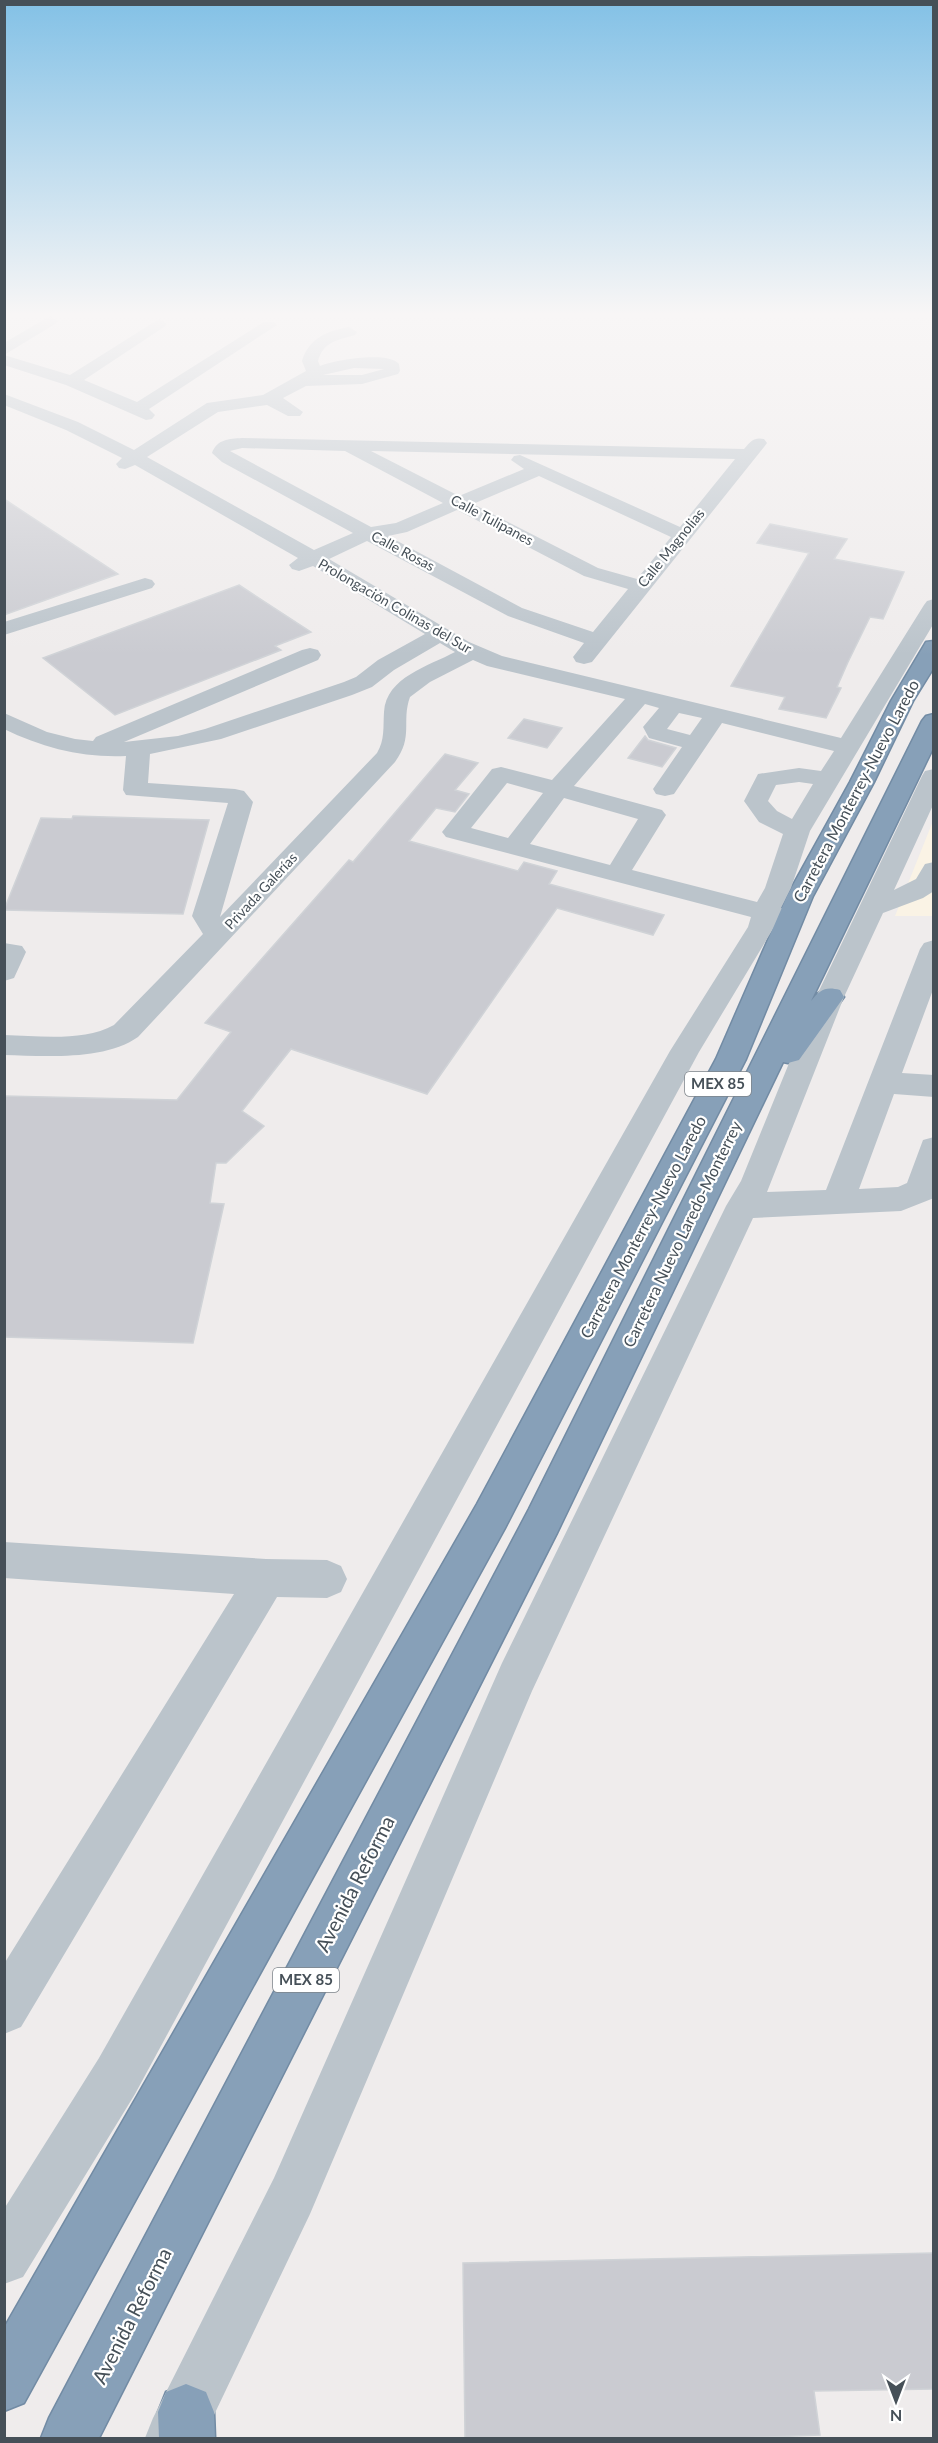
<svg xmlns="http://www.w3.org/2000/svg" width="938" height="2443" viewBox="0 0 938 2443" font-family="Lato,sans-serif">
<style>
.commercial{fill:#faf3e5}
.building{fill:#cacbd1;stroke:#d0d3d7;stroke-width:1.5}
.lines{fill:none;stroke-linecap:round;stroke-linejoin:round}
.highway-casing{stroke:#728ba4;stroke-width:3}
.minor{fill:#bbc4cb;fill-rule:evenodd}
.highway{fill:#87a0b8;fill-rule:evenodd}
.labels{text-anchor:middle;stroke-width:4.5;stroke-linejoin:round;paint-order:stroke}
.far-street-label{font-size:14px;fill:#465058;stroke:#fff}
.shield{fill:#fff;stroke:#7e848a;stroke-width:1.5}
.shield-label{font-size:15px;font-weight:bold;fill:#465058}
.street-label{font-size:16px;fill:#465058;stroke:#fff}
.near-street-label{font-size:20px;fill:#465058;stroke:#fff}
</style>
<rect width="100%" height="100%" fill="#efecec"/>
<path class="commercial" d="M933 821V916H895Z"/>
<path class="building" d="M4 499 118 574 4 615Z
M770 524 847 539 834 559 904 572 883 619 870 617 848 662 837 687 841 688 826 718 779 709 785 697 731 686 809 553 757 543Z
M239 585 311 632 275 646 281 650 115 715 43 658Z
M524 719 562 728 547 748 508 738Z
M645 736 648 740 676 748 662 767 628 758Z
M445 754 478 763 455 790 469 794 455 812 436 808 409 841 518 871 524 862 557 871 549 884 664 915 653 935 557 908 427 1094 291 1049 242 1111 264 1126 226 1163H216L210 1203 224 1204 193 1343 4 1337V1096L177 1100 231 1032 205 1023 349 860 353 862Z
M73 816 209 820 183 914 4 910 41 818 72 819Z
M933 2253V2389L814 2391 820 2435 711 2439H465L463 2263Z"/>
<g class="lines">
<g class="highway-casing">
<path id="highway" d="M934 641V667L913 701 874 782 813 896 746 1059 505 1528 24 2403 4 2411V2328L477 1504 716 1059 787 896 850 782 891 701 926 642Z
M934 714V746L811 1001C820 990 825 986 840 990L844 997 799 1060 788 1063 783 1062 557 1533 99 2438H41L49 2418 529 1509 922 721 926 716Z
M186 2384 206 2392 214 2412 215 2438H159L158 2412 166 2392Z"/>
</g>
<path class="minor" d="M50 316 58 321 55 324 4 355V343Z
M159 319 167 324 164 327 84 380 137 402 264 322H274L277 325 149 409 155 415 152 419 146 420 66 385 4 365V355L70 375Z
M349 327 357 332 355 335C337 340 323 342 318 361L320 366C335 360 388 351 399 364L400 371 398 374 362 384 306 386 283 398 303 412 300 416H288L267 405 218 412 147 457 314 550 353 533 222 462 212 453C217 439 229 439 242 438L744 449C751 441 754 437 764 439L767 443 764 447 592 662 584 664 576 662 573 657 584 643 508 616 367 541 329 559 469 642 502 656 841 738 924 605 927 601 934 599V623L810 831 791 888 781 908 797 912 801 918 797 924 787 927 776 924 699 1052 135 2094 23 2277 4 2284V2209L99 2058 670 1051 748 927 751 917 446 837 442 832 492 769 501 767 552 780 625 699 487 666 473 660 430 682 410 697C401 722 414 736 395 762L138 1037C104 1061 44 1056 4 1055V1035C39 1036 83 1042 114 1025L203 934 192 916 228 803 126 795 123 790 126 756C83 758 43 748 4 729V713L47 732 75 739 93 741 96 737 302 650 310 648 318 650 321 655 318 660 124 742 178 736 205 729 344 682 356 677 378 660 425 634 313 566 299 571 292 569 289 565 298 558 135 465 125 469 119 468 116 464 122 458 66 430 4 405V394L78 422 134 450 207 403 263 395 306 371 302 361C309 338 327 331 349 327ZM354 368 384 369 362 375H323ZM242 448 345 451 443 503 396 523 371 527 230 451ZM371 451 735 459 680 527 520 455 514 456 511 460 524 469 459 496ZM539 476 671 537 637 579 598 568 473 504ZM457 510 584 576 628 589 593 632 522 608 388 536 407 532ZM440 643 455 652C429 666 386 677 384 712 383 727 385 740 377 753L220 917 253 802 244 791 235 789 148 783 150 754 221 739 352 695 372 687 394 670ZM645 704 659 708 643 727 649 738 682 747 653 789 656 794 665 796 674 794 722 723 834 751 821 771 799 768 758 774 744 801 759 822 783 834 765 888 757 902 632 870 666 815 662 810 574 786ZM679 713 702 718 690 735 667 729ZM799 782 813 784 792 819 777 811 768 801 776 785ZM507 783 543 793 508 838 471 828ZM564 798 638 819 610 865 530 844Z
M145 578 152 580 155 584 152 588 4 635V622Z
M934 769V803L894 890 916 879 925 864 934 862V891L923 898 883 913 844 997 767 1192 826 1190 920 949 924 943 934 940V987L902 1073 934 1075V1097L894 1094 859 1189 898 1187 907 1183 923 1140 934 1137V1198L901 1211 753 1218 532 1691 310 2214 203 2438H145L153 2418 274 2178 502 1663 726 1206 741 1181 816 997 922 776 925 771Z
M4 943 22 946 26 952 14 978 4 981Z
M4 1542 266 1559 327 1560 341 1566 347 1579 341 1592 327 1598 277 1597 21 2027 4 2034V1964L234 1594 4 1578Z"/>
<use href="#highway" class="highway"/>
</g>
<linearGradient id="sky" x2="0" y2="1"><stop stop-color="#83c1e6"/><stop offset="0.48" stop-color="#f8f6f6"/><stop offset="1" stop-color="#f8f6f6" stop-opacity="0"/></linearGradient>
<rect width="938" height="655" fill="url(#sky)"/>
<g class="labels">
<g class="far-street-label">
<text transform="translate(492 520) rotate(28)" y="5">Calle Tulipanes</text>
<text transform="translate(671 548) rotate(-51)" y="5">Calle Magnolias</text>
<text transform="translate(403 551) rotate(28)" y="5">Calle Rosas</text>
<text transform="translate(395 606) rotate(30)" y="5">Prolongación Colinas del Sur</text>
<text transform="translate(261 891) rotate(-47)" y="5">Privada Galerías</text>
</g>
<g class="shield">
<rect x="685" y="1072" width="66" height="24" rx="4.5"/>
<rect x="273" y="1968" width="66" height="24" rx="4.5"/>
</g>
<g class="shield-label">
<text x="718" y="1089">MEX 85</text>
<text x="306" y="1985">MEX 85</text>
</g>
<g class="street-label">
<text transform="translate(856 791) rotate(-62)" y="6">Carretera Monterrey-Nuevo Laredo</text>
<text transform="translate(643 1227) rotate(-62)" y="6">Carretera Monterrey-Nuevo Laredo</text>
<text transform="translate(682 1234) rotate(-64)" y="6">Carretera Nuevo Laredo-Monterrey</text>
</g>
<g class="near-street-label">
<text transform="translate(355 1884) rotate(-63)" y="7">Avenida Reforma</text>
<text transform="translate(132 2316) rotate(-63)" y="7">Avenida Reforma</text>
</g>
</g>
<rect width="938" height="2443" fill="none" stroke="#465058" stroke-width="12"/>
<g transform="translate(896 2401) rotate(180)" stroke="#ffffff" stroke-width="4.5" paint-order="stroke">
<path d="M0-4.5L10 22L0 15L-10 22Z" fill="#465058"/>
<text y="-9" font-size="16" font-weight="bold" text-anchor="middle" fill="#465058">N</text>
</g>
</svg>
